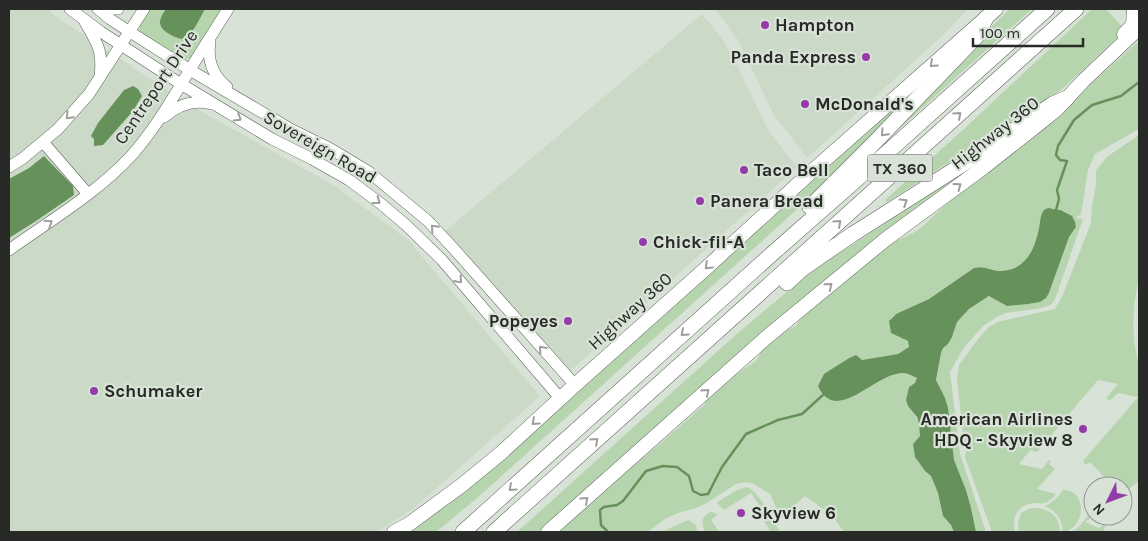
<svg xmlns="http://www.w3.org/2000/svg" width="1148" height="541" viewBox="0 0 1148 541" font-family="Karla,sans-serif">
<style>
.built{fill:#cbd9c7}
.green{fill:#b6d5ae}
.water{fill:#66915a}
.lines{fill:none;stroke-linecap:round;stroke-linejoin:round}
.stream{stroke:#66915a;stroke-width:2.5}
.minor-casing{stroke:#5a6258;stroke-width:12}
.major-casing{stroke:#5a6258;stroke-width:15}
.highway-casing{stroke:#5a6258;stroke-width:16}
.minor{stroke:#fff;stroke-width:11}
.major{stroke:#fff;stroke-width:14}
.highway{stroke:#fff;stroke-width:15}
.oneway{stroke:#9e9f9d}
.poi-dot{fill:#933ca9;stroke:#d8e2d6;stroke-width:2}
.labels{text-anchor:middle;stroke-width:4.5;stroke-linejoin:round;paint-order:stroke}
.shield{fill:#d8e2d6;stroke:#5c615b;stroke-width:1}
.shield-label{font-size:16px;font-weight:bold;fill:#272a26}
.poi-label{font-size:18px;font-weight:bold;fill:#272a26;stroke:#d8e2d6;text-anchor:start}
.street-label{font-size:18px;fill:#272a26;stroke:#d8e2d6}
</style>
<rect width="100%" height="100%" fill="#d8e2d6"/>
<path class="built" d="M9 9H48L54 15 193 107 335 186 408 240 540 396 413 509 376 532H10L9 531Z
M715 9H968L942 36 807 158 774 115 738 40Z
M702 14 723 40 735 61 768 130 797 167 569 372 444 232Z"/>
<path class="green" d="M150 9H223L192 58H188L187 61 183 60 139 32 141 23Z
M1010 9H1032L901 127 899 124 994 24Z
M1092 9H1106L1125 30 1060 91 887 202 885 200 965 128Z
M1139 41V129L1095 154 1088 170 1081 214 1075 218 1083 219 1055 299 1052 304 1042 308 1006 313 997 317 983 326 963 349 950 372 960 454 986 532H976L971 508 966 490 954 460 941 391 936 380 941 353 943 348 948 344 952 337 957 322 969 309 990 296 1007 306 1028 304 1040 302 1046 298 1049 293 1069 237 1076 227C1073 222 1070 215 1066 212 1059 207 1048 207 1042 213 1040 218 1040 223 1039 228 1035 249 1026 270 1001 271 992 271 983 265 974 268L929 299 896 314 893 316 889 321 891 333 908 341 909 347 898 354 861 360 856 355C838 361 830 373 818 386 836 426 876 373 903 373 908 373 913 376 918 378L915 383 909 387 906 400C913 412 921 422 920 436L913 444 919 463 925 471 931 476 938 493 943 516 951 525 954 532H844L832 515 805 496 791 508 780 513 776 507 770 494 754 484 746 482 736 484 705 504 696 508 678 513 665 519 648 532H559L612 483 661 443 704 405 707 399 721 384 756 361 767 342 780 333 796 326 804 313 830 289 894 242 915 232 922 227 952 199 978 181 1040 130Z
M909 90 912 93 839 170 803 204 476 499 436 532H404Z
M1139 135V279C1132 307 1131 337 1139 365V481L1123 493V486H1113L1090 462 1086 465 1083 461 1138 397 1118 393 1110 401 1106 398 1118 384 1098 380 1037 452 1030 450 1019 464 1042 469 1049 460 1051 461 1049 464 1055 469 1037 489 1056 494C1053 497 1051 500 1047 502 1043 504 1039 503 1035 503 1018 504 1011 517 1015 532H992L965 457 966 452 963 434 957 379 959 365 978 339 988 328 997 322 1055 309 1062 297 1091 223 1092 206 1096 185V170L1108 156Z
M981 161 775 322 541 532H517L739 332 812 271Z
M747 487C761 494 772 519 780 532H771L759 514 763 511 751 493 724 510 718 504 716 503 737 490Z
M1063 490C1087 489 1087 528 1063 532 1062 518 1057 512 1045 506 1053 502 1058 498 1063 490Z
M1031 508C1047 507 1060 515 1060 532H1019L1018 524 1021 513Z
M1093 510V516L1085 522 1099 528 1109 521 1110 522 1103 529 1105 532H1071C1081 528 1086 516 1093 510Z
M711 512 715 513 717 515 711 520 719 532H705C701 523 701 516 711 512Z
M688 520 695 524 698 532H661Z"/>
<path class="water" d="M166 9H205C199 19 194 34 182 39 174 37 159 31 160 21 161 16 164 12 166 9Z
M133 86 138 89 142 96 133 111 103 145 94 146V139L91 136 98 123 124 90Z
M44 156 73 186 74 195 36 221 9 238V179L29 168Z
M1048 208 1061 210 1072 216 1075 222 1076 227 1069 237 1049 293 1046 298 1040 302 1028 304 1007 306 989 296 969 309 957 322 952 337 948 344 943 348 941 353 936 380 945 398 948 408 954 460 966 490 971 508 976 532H954L951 525 943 516 938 493 931 476 925 471 915 457 913 444 920 436 919 424 917 417 908 406 906 400 909 387 915 383 917 378C913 376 907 373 903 373 875 373 836 426 818 386L824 374 849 358 856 355 862 360 898 354 909 347 908 341 891 333 889 321 896 314 929 299 974 268C983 265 992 271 1001 271 1026 270 1035 249 1039 228 1040 223 1040 218 1042 213L1044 210Z"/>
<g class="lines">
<path class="stream" d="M1056 210 1059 199 1057 190 1067 161 1060 160 1056 155 1058 146 1074 120 1092 105 1121 96 1139 82
M608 532 601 525 600 510 604 507 617 505 623 501 646 471 663 466 677 467 689 476 693 491 701 495 708 494 722 467 746 434 778 420 802 414 824 394"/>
<g class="minor-casing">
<path id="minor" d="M70 9 101 32 181 84 272 139 312 159 349 180 380 203 406 225 442 260 560 398
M98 9 110 19 130 32 190 70 292 130 329 148 369 172 428 221 454 249 575 385
M106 9H118
M85 22C98 45 103 50 100 77
M210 41C207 60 212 75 227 87
M164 117C177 106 193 99 211 104
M43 142 88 194
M9 167 22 159 58 129 89 94 144 9
M9 250C51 220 97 193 132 155 154 130 171 101 188 73 201 51 215 30 228 9"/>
</g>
<g class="major-casing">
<path id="major" d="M1124 34 1133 25 1134 9
M394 532 409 524 462 485 501 453 575 385 704 270 810 173 996 9
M548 532 768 336 886 239 984 167 1041 122 1057 109 1084 80 1139 28"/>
</g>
<g class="highway-casing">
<path id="highway" d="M810 207 876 141 976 37 986 18
M787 283 802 269 853 234 979 154 1053 104 1067 98
M463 532 773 253 882 157 1047 9
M494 532 1076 9"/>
</g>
<use href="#minor" class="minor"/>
<use href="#major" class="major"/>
<use href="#highway" class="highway"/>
</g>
<defs><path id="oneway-chevron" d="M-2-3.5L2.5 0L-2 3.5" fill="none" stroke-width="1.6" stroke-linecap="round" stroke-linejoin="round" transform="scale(1.25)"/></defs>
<g class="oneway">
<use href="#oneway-chevron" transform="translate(933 64) rotate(138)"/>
<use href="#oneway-chevron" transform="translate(958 115) rotate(-42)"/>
<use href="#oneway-chevron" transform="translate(69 116) rotate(133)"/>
<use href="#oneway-chevron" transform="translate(238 118) rotate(32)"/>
<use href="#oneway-chevron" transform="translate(884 133) rotate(133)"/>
<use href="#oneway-chevron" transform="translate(958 186) rotate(-36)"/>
<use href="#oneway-chevron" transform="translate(377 201) rotate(37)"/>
<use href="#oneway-chevron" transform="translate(904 202) rotate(-32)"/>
<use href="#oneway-chevron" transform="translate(49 223) rotate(-33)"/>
<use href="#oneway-chevron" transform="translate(838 223) rotate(-42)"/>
<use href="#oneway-chevron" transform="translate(434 228) rotate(-133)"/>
<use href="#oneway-chevron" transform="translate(708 266) rotate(137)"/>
<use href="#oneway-chevron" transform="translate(459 280) rotate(49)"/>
<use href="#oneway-chevron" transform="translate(829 286) rotate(-39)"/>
<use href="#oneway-chevron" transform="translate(684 333) rotate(138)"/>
<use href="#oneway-chevron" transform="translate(542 349) rotate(-132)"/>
<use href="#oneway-chevron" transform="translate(706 392) rotate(-42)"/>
<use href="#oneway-chevron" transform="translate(535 422) rotate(138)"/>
<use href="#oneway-chevron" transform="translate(595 441) rotate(-42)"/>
<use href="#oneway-chevron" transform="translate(512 488) rotate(138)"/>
<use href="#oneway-chevron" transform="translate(585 500) rotate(-42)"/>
</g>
<g class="poi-dot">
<circle cx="765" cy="25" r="5"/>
<circle cx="866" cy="57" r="5"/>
<circle cx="805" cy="104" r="5"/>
<circle cx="744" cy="170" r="5"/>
<circle cx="700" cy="201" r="5"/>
<circle cx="643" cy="242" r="5"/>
<circle cx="568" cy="321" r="5"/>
<circle cx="94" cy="391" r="5"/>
<circle cx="1083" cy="429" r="5"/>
<circle cx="741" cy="513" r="5"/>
</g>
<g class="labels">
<rect class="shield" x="867.5" y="154.5" width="65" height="27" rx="4"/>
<g class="shield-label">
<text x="900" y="174">TX 360</text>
</g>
<g class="poi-label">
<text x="775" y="31">Hampton</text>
<text x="856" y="63" text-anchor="end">Panda Express</text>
<text x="815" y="110">McDonald's</text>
<text x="754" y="176">Taco Bell</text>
<text x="710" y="207">Panera Bread</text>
<text x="653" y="248">Chick-fil-A</text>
<text x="558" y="327" text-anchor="end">Popeyes</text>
<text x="104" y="397">Schumaker</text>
<text x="1073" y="425" text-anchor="end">American Airlines<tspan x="1073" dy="21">HDQ - Skyview 8</tspan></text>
<text x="751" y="519">Skyview 6</text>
</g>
<g class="street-label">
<text transform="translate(156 87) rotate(-56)" y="6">Centreport Drive</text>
<text transform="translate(995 133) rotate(-38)" y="6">Highway 360</text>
<text transform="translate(320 147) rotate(30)" y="6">Sovereign Road</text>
<text transform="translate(630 311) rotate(-42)" y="6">Highway 360</text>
</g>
</g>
<rect width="1148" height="541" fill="none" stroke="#272a26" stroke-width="20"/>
<g transform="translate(1108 501) rotate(228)"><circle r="24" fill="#d8e2d6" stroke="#919890"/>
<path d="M0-4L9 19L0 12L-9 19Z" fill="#933ca9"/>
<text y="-8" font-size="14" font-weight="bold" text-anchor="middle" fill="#272a26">N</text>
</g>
<path d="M973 38v8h110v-8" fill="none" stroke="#272a26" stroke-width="2.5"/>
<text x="980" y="38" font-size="15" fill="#272a26" stroke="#d8e2d6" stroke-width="4" paint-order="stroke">100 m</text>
</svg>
